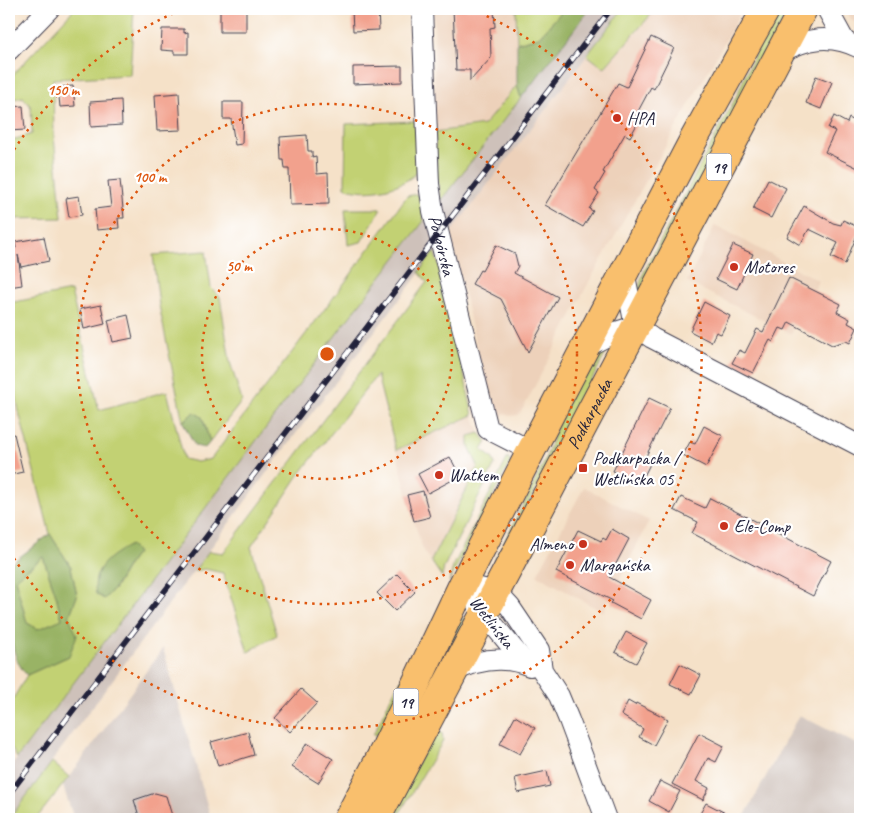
<svg xmlns="http://www.w3.org/2000/svg" width="869" height="828" viewBox="0 0 869 828" font-family="Caveat,sans-serif">
<style>
.built{fill:#edd1ba}
.industrial{fill:#cec1ba}
.green{fill:#c2d173;stroke:#727a57;fill-rule:evenodd}
.forest{fill:#99b365;stroke:#5e6a50;fill-rule:evenodd}
.building{fill:#f2a18d}
.lines{fill:none;stroke-linecap:round;stroke-linejoin:round}
.street-casing{stroke:#423f50;stroke-width:22}
.primary-casing{stroke:#423f50;stroke-width:30}
.street{stroke:#fff;stroke-width:20}
.primary{stroke:#f9bf6d;stroke-width:28}
.rail-casing{stroke:#22223b;stroke-width:5.5}
.rail{stroke:#fff;stroke-width:4;stroke-dasharray:11;stroke-linecap:butt}
.ring{fill:none;stroke:#de560e;stroke-width:2.5;stroke-dasharray:2.5 5}
.poi-dot{fill:#c8321e;stroke:#fff;stroke-width:2}
.labels{text-anchor:middle;stroke-width:4.5;stroke-linejoin:round;paint-order:stroke}
.shield{fill:#fff;stroke:#646476;stroke-width:1}
.shield-label{font-size:16px;font-weight:bold;fill:#22223b}
.poi-label{font-size:18px;fill:#22223b;stroke:#fff;text-anchor:start}
.street-label{font-size:18px;fill:#22223b;stroke:#fff}
.centre{fill:#de560e;stroke:#fff;stroke-width:2.5}
.ring-label{font-size:15px;text-anchor:middle;font-weight:bold;fill:#de560e;stroke:#fff;stroke-width:4.5;stroke-linejoin:round;paint-order:stroke}
</style>
<rect width="100%" height="100%" fill="#fff"/>
<filter id="ink" filterUnits="userSpaceOnUse"><feTurbulence type="fractalNoise" baseFrequency=".02" numOctaves="2"/><feDisplacementMap in="SourceGraphic" scale="10" xChannelSelector="R" yChannelSelector="G"/><feConvolveMatrix kernelMatrix="1 2 1 2 8 2 1 2 1" color-interpolation-filters="sRGB"/></filter>
<filter id="wash" filterUnits="userSpaceOnUse"><feTurbulence type="fractalNoise" baseFrequency=".0096" numOctaves="4" result="noise"/><feDisplacementMap in="SourceGraphic" scale="20" xChannelSelector="R" yChannelSelector="G"/><feGaussianBlur stdDeviation="1.12" result="paint"/><feColorMatrix in="noise" values="0 0 0 0 0 0 0 0 0 0 0 0 0 0 0 0 0 1.4 0 .05"/><feComposite in="paint" operator="in"/></filter>
<g filter="url(#wash)">
<rect width="100%" height="100%" fill="#f5e1c8"/>
<path class="built" d="M434 9H516L517 85 484 125 435 132Z
M656 9H743L589 282 524 407 518 415 510 416 504 413 500 420 485 384 450 232 587 55 604 68Z
M844 9H860V27L849 17Z
M715 225 819 281 791 334 687 282Z
M473 415 480 433 469 446 478 466 431 561 424 553 414 521 396 450Z
M584 487 649 521 603 612 537 575Z"/>
<path class="industrial" d="M590 9H623L291 440 9 819V769L345 323Z
M163 648 211 819H74L63 786Z
M799 715 860 746V819H743Z"/>
<path class="green" d="M74 9H134L130 75 53 79 54 137 62 218 9 219V141L32 134 31 107 23 97 9 100V79Z
M516 9H564L539 37 517 43Z
M623 9H656L604 68 587 55Z
M775 9H790L640 294 638 291 643 274 736 97Z
M517 85 521 98 441 200 437 179 435 132 484 125Z
M415 121 419 170C405 188 366 196 345 187L346 124Z
M418 194 424 221 345 323 17 758 9 744V706L27 675 69 656V617L77 596 71 567 50 534 19 412 9 360V303L71 291 99 410 167 391 184 459 197 462 211 459 349 277 407 196ZM130 545 137 553 130 562 114 590Z
M345 209H381L361 242 348 245Z
M206 251 211 288 220 297 230 362 242 401 210 442 202 417 194 413 183 422 159 305 153 255Z
M434 252 440 268 473 415 396 450 377 375 299 475 251 547 277 635 248 652 223 573 205 569 194 571 209 551 223 553 427 282 419 272Z
M610 345 496 565 494 561C509 531 526 501 540 471 559 429 568 371 610 345Z
M480 433 487 442 482 450 493 459 495 464 444 567 442 577 431 561 478 466 469 446V436Z
M508 457 510 462 449 582 453 567Z
M43 557 56 595 62 620 38 629 27 623 15 579Z
M465 617H467L438 680 430 676 459 622Z
M402 679 406 681 381 734 373 735 395 689Z
M436 730 442 733 443 741 396 819H386Z
M52 762 69 777 36 819H9Z"/>
<path class="forest" d="M564 9H590L521 98 517 85V43L539 37Z
M194 412 202 417 210 442 205 448 195 446 183 422Z
M50 534 71 567 77 596 69 617 77 635 69 656 27 675C4 653 9 594 9 565ZM43 557 56 595 62 619 38 629 27 623 15 579Z
M130 545 137 553C124 568 119 586 104 599L96 594C91 568 110 556 130 545Z"/>
<g id="blocks">
<path class="building" d="M220 9H246V32H220Z
M352 9H378L379 30 353 31Z
M453 9H494L495 27 490 28 491 58 470 81V70H456Z
M162 29H184V33L188 32V54H174V51L161 50Z
M651 37 674 48 654 89 651 87 635 117 640 119 630 137 625 134 603 172 605 173 595 190 599 193 589 209 593 211 583 227 545 205 618 83 627 87Z
M402 66V82L353 84V67Z
M816 76 832 82 821 109 806 103Z
M73 86 75 106 60 107 58 87Z
M179 93 181 130 157 131 155 95Z
M121 100 122 125 91 127 90 102Z
M223 102H243L242 144 235 145 231 119H223Z
M23 106 25 130 9 131V107Z
M834 116 847 123 849 118 860 124V169L825 152 835 131 828 128Z
M307 135 308 151H312V157L316 156 317 174 328 173 329 204 290 205 289 169H285L284 160H281L280 137Z
M768 179 786 188 771 218 753 209Z
M120 180 124 218H118L119 228 97 230 95 209 111 207 108 181Z
M79 196 82 215 69 217 66 198Z
M804 206 833 223 841 225 843 220 860 228 845 264 831 257 838 243 809 229 800 245 787 237Z
M44 237 49 261 21 267 18 255 22 285 9 287V248H16L15 242Z
M496 245 515 254 518 266 514 273 558 297 528 352 501 299 472 284 480 270 482 271Z
M733 245 753 254 737 289 716 279Z
M789 278 841 304 837 312 850 319 848 323 857 328 850 343 846 341 832 345 789 322 785 330 780 328 773 342 770 340 753 373 732 363 739 350 745 353 757 329 763 332Z
M704 302 730 316 721 334 716 332 711 342 690 331Z
M101 305 105 324 84 329 80 309Z
M128 315 133 338 113 342 108 320Z
M649 398 670 408 645 458 651 462 640 484 613 471Z
M704 426 723 436 706 467 683 455 690 442 695 444Z
M14 434 23 472 9 475V435Z
M450 457 460 476 428 493 418 474Z
M423 491 430 517 414 521 407 495Z
M681 497 705 508 710 498 831 561 813 596 692 533 698 522 674 510Z
M612 529 629 539 609 577 651 600 641 619 611 603 613 601 556 572 578 530 601 541 603 538 606 540Z
M397 574 415 592 395 611 377 593Z
M626 632 647 643 636 663 615 652Z
M680 664 701 675 691 694 670 684Z
M301 689 317 703 290 732 275 718Z
M628 701 635 705 636 703 668 719 654 745 639 737 643 729 621 715Z
M515 716 535 728 520 754 500 744Z
M248 732 254 755 218 766 211 742Z
M699 733 724 746 716 762 708 758 696 781 709 788 703 800 672 784Z
M307 743 333 759 318 783 292 767Z
M547 771 550 786 518 793 515 778Z
M660 781 680 791 669 812 649 801Z
M155 793 166 796 173 819H140L134 800Z
M706 803 737 819H697Z"/>
</g>
</g>
<g filter="url(#ink)">
<use href="#blocks" fill-opacity="0" stroke="#423f50" stroke-width="1"/>
<g class="lines">
<g class="street-casing">
<g id="street">
<path id="s1" d="M422 9 429 184 433 211 488 429 531 451"/>
<path d="M827 9 844 40"/>
<path d="M9 50 49 9"/>
<path d="M779 53C807 38 830 33 860 48"/>
<path d="M624 271 635 326 652 338 860 446"/>
<path d="M584 348 613 333 635 326"/>
<path d="M463 584 496 592 510 607 539 650 542 670 559 696 569 720 606 819"/>
<path d="M477 605 526 664"/>
<path d="M453 672C478 659 504 655 530 666"/>
</g>
</g>
<g class="primary-casing">
<g id="primary">
<path d="M348 819 386 747 463 584 531 451 695 137 766 9"/>
<path id="s2" d="M376 819 803 9"/>
</g>
</g>
<use href="#street" class="street"/>
<use href="#primary" class="primary"/>
<g class="rail-casing">
<path id="rail" d="M9 794 611 9"/>
</g>
<use href="#rail" class="rail"/>
</g>
</g>
<g class="ring">
<circle cx="327" cy="354" r="125"/>
<circle cx="327" cy="354" r="250"/>
<path d="M10 156A374 374 0 0 1 181 10M473 10A374 374 0 1 1 10 552"/>
</g>
<g class="poi-dot">
<circle cx="617" cy="118" r="5"/>
<circle cx="734" cy="267" r="5"/>
<rect x="578" y="463" width="10" height="10" rx="2.5"/>
<circle cx="439" cy="475" r="5"/>
<circle cx="724" cy="526" r="5"/>
<circle cx="583" cy="544" r="5"/>
<circle cx="570" cy="565" r="5"/>
</g>
<g class="labels">
<g class="shield">
<rect x="706.5" y="153.5" width="25" height="27" rx="4"/>
<rect x="393.5" y="688.5" width="25" height="27" rx="4"/>
</g>
<g class="shield-label">
<text x="719" y="173">19</text>
<text x="406" y="708">19</text>
</g>
<g class="poi-label">
<text x="627" y="124">HPA</text>
<text x="744" y="273">Motores</text>
<text x="593" y="464">Podkarpacka /<tspan x="593" dy="21">Wetlińska 05</tspan></text>
<text x="449" y="481">Watkem</text>
<text x="734" y="532">Ele-Comp</text>
<text x="573" y="550" text-anchor="end">Almeno</text>
<text x="580" y="571">Margańska</text>
</g>
<g class="street-label">
<text dy="6" stroke="none"><textPath href="#s1" startOffset="238">Podgórska</textPath></text>
<text dy="6" stroke="none"><textPath href="#s2" startOffset="458">Podkarpacka</textPath></text>
<text transform="translate(492 622) rotate(52)" y="6">Wetlińska</text>
</g>
</g>
<circle cx="327" cy="354" r="8" class="centre"/>
<g class="ring-label">
<text x="63" y="95">150 m</text>
<text x="150" y="182">100 m</text>
<text x="239" y="271">50 m</text>
</g>
<rect width="869" height="828" fill="none" stroke="#fff" stroke-width="30"/>
</svg>
